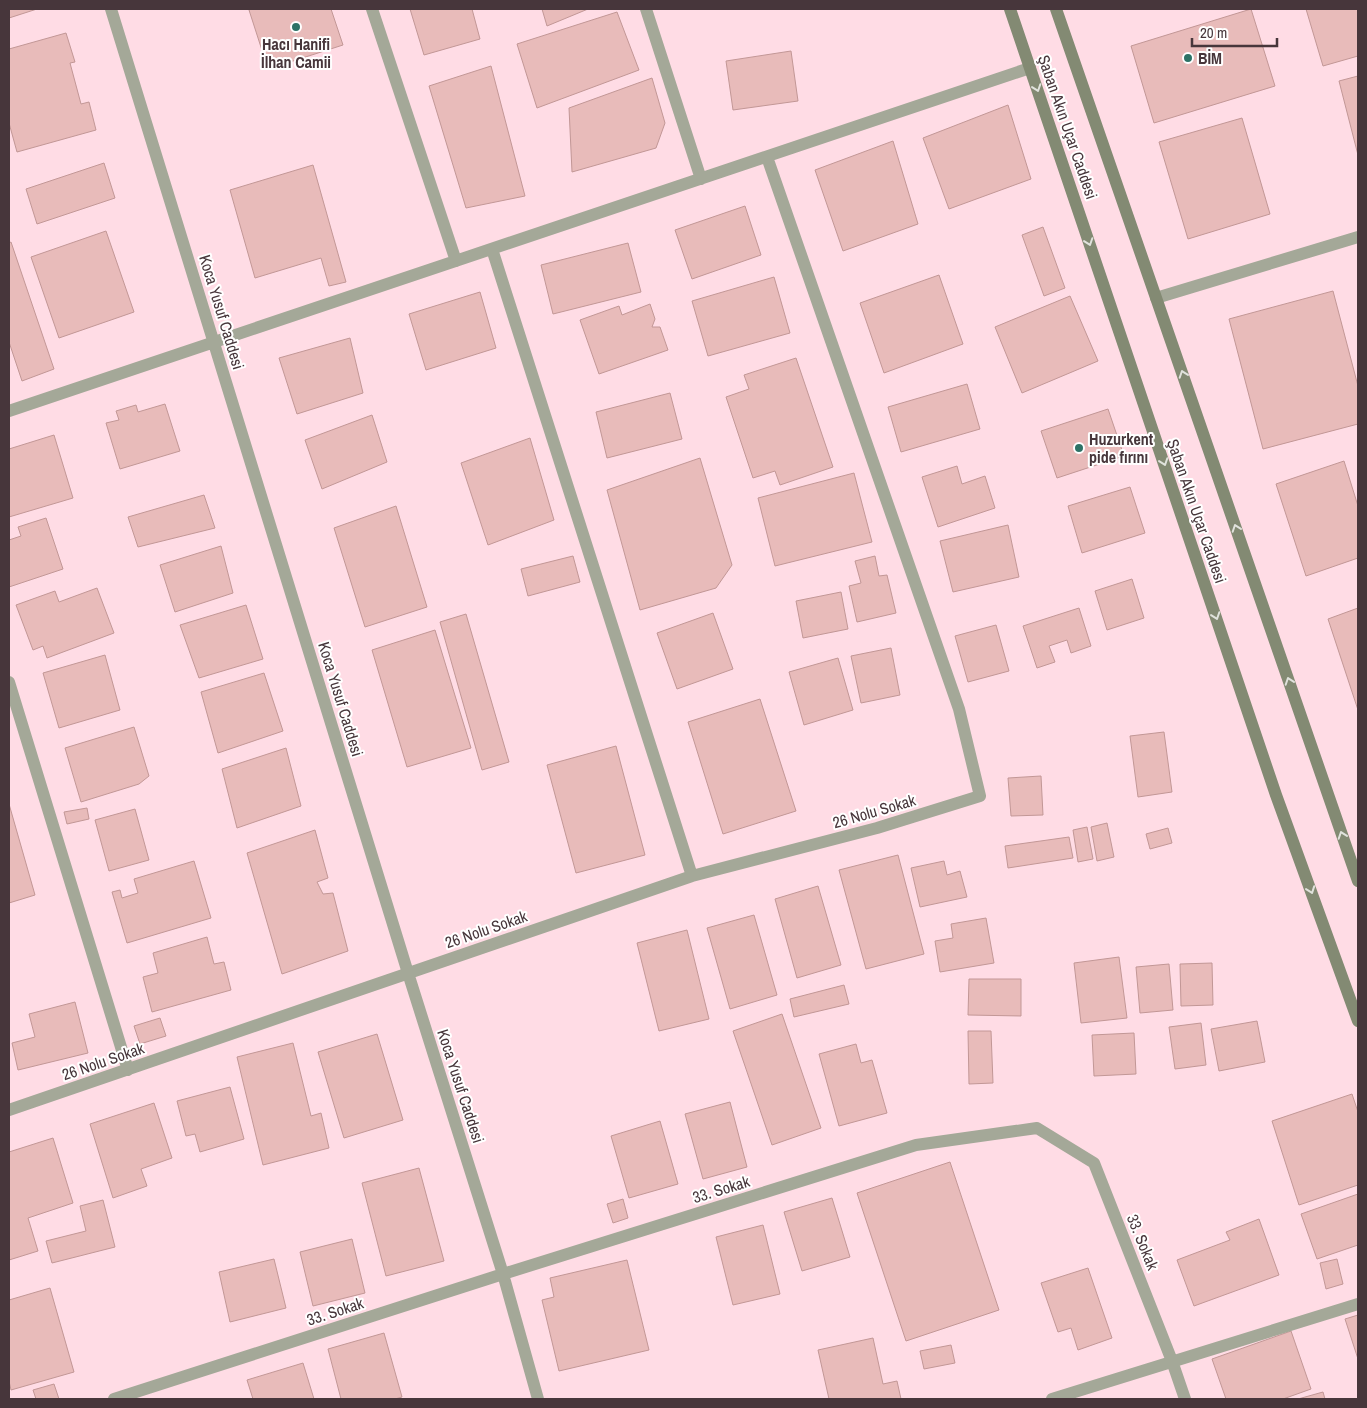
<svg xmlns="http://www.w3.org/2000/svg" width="1367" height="1408" viewBox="0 0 1367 1408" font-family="'Archivo Narrow',sans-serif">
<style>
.building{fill:#e8bbba;stroke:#c29796}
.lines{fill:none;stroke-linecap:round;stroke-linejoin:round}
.street{stroke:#a4a898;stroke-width:12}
.secondary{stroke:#838a73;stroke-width:12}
.oneway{stroke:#e0e2dc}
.poi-dot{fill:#2d7266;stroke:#fff;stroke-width:2}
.labels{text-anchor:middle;stroke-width:4;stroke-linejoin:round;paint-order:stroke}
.poi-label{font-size:16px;font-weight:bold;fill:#47363b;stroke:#fff;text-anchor:start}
.street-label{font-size:16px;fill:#47363b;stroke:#fff}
</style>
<rect width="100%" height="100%" fill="#ffdce5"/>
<path class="building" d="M9 9H37L9 18Z
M252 9H331L343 45 268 69 249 10Z
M410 9H472L480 39 424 55Z
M542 9H588L547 26Z
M1251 9 1275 86 1154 123 1131 46Z
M1306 9H1358V56L1323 66Z
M617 12 639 70 537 108 517 44Z
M66 33 75 62 70 63 81 104 89 102 96 130 17 152 9 123V49Z
M791 51 798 101 733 110 726 61Z
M491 66 525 196 466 208 429 86Z
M1358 76V155L1339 81Z
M652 78 665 123 656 148 572 172 569 108Z
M1008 105 1031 179 949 209 923 138Z
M1242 118 1270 214 1188 239 1159 142Z
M893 141 918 224 843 251 815 170Z
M104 163 115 198 37 224 26 189Z
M313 165 346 282 329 286 321 258 255 278 230 190Z
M745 206 761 255 692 279 675 230Z
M1043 227 1065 288 1044 296 1022 235Z
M106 231 134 312 59 338 31 257Z
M11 242 54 369 22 381 9 342V243Z
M628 243 641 292 553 314 541 265Z
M939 275 963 344 884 373 860 303Z
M774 277 790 333 708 356 692 301Z
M1333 291 1358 386V424L1263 449 1229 319Z
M480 292 496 348 426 370 409 314Z
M1070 296 1098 361 1022 393 995 327Z
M650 304 655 319 652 327H660L668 350 599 374 580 320 619 306 622 315Z
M350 338 363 393 297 414 279 358Z
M796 358 833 467 780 485 775 471 753 478 726 397 749 389 744 375Z
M967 384 980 429 901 452 888 407Z
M670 393 682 439 607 458 596 412Z
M165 404 180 451 120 469 106 423 119 420 116 411 136 405 138 412Z
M1108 409 1124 456 1057 478 1041 431Z
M372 415 387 462 322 489 305 440Z
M54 435 73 498 9 517V449Z
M530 438 554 520 488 545 461 463Z
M700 458 732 565 716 588 640 610 607 490Z
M1344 461 1358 506V558L1306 576 1276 484Z
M957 466 962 484 985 476 995 508 938 527 922 477Z
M854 473 872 542 775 566 758 498Z
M1130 487 1145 533 1082 553 1068 506Z
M204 495 215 528 138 547 128 517Z
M396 506 427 607 365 627 334 528Z
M46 518 63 569 9 587V540L21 536 18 527Z
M1008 525 1019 577 953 592 940 541Z
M221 546 233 593 175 612 160 565Z
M573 556 580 582 528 596 521 569Z
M875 556 879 576 887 575 896 613 857 622 849 586 861 583 855 561Z
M1132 579 1144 618 1107 630 1095 591Z
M97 588 114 633 47 658 43 646 33 650 16 605 55 591 59 602Z
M841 592 848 629 803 638 796 601Z
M246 605 263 659 199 678 180 625Z
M1079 608 1091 646 1071 653 1067 640 1049 646 1055 662 1037 668 1023 626Z
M1358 608V710L1328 619Z
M713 613 733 669 677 689 657 633Z
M466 614 509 762 482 770 440 622Z
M996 625 1009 671 968 682 955 636Z
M435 630 471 748 407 767 372 650Z
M891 648 900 695 861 703 851 656Z
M105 655 120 710 59 728 43 673Z
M838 658 853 710 804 725 789 672Z
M264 673 283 731 218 753 201 692Z
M760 699 796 811 723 834 688 722Z
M134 727 149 776 139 784 81 802 65 748Z
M1164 732 1172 792 1138 797 1130 736Z
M616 746 645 855 576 873 547 765Z
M286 748 301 806 237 828 222 769Z
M1041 776 1043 815 1011 816 1008 778Z
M9 804 35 895 9 903Z
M87 808 89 819 67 824 64 812Z
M135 809 149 860 109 871 95 820Z
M1107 823 1114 857 1097 861 1091 827Z
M1087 827 1093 859 1078 862 1073 830Z
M1168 828 1172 843 1150 849 1146 834Z
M315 830 328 878 317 882 323 894 333 893 348 951 282 974 247 853Z
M1069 837 1073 858 1008 868 1005 846Z
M898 855 924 954 866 969 839 870Z
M194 861 211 918 127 943 112 892 120 890 122 898 138 893 134 879Z
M944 861 947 875 960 871 967 897 920 907 911 868Z
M818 886 841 965 797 978 775 899Z
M754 915 777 995 730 1009 707 928Z
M986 918 994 963 940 972 935 941 953 938 951 924Z
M687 930 709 1019 659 1031 637 943Z
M207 937 214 964 224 962 231 990 152 1012 143 977 158 973 153 953Z
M1119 957 1127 1018 1081 1023 1074 963Z
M1212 963 1213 1005 1181 1006 1180 964Z
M1169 964 1173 1010 1140 1013 1136 967Z
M969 979H1021V1016L968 1015Z
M844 985 849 1004 794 1017 790 999Z
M75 1002 88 1053 18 1070 12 1043 35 1037 29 1014Z
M782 1014 821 1128 772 1145 733 1031Z
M160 1018 166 1036 140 1044 134 1026Z
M1257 1021 1265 1062 1219 1071 1211 1029Z
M1201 1023 1206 1065 1175 1069 1169 1027Z
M968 1031H991L993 1083 969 1084Z
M1134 1033 1136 1074 1094 1076 1092 1035Z
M377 1034 403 1120 344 1138 318 1052Z
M293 1043 311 1116 321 1113 329 1148 263 1165 237 1057Z
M856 1044 861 1063 872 1060 887 1113 839 1126 819 1054Z
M230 1087 244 1139 200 1152 195 1134 186 1136 177 1101Z
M1352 1094 1358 1112V1185L1299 1205 1272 1121Z
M730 1102 747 1167 703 1179 685 1114Z
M154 1103 172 1158 141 1169 147 1186 113 1198 90 1124Z
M660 1121 678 1184 629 1198 611 1136Z
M53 1138 73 1203 28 1218 38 1251 9 1260V1152Z
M950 1162 999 1310 906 1341 857 1193Z
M419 1168 444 1261 386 1276 362 1183Z
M1358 1194V1245L1317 1259 1301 1214Z
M832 1198 850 1257 802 1271 784 1212Z
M623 1199 628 1218 613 1223 607 1204Z
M103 1200 115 1247 52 1263 46 1241 86 1231 80 1206Z
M1259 1219 1279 1275 1194 1306 1177 1260 1230 1240 1226 1232Z
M763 1225 780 1294 733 1305 716 1237Z
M352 1239 365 1293 313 1306 300 1252Z
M274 1259 286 1308 230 1322 219 1272Z
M1337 1259 1343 1284 1326 1289 1320 1263Z
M627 1260 649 1350 559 1371 542 1300 554 1297 550 1278Z
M1088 1268 1112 1338 1078 1350 1071 1328 1058 1332 1041 1283Z
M50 1288 74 1372 11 1390 9 1381V1300Z
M1358 1315V1359L1345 1319Z
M1291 1331 1311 1389 1283 1399H1226L1212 1359Z
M384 1333 402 1397 395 1399H341L328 1349Z
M873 1338 883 1384 897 1381 901 1399H829L818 1350Z
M951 1345 955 1363 924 1369 920 1351Z
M303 1363 314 1399H253L247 1380Z
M54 1384 59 1399H36L33 1390Z
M1323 1392 1325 1399H1298Z"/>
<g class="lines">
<path class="street" d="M111 9 408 973 503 1274 538 1399
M372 9 456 261
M646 9 701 179
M492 249 692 876
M1156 298 1358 237
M9 411 1030 68
M9 682 128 1070
M9 1110 692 876 877 828 980 796 959 709 767 157
M114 1399 503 1274 916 1145 1037 1128 1094 1163 1172 1361 1185 1399
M1052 1399 1358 1304"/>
<path class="secondary" d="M1010 9 1276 795 1358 1021
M1056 9 1358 881"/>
</g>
<defs><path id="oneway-chevron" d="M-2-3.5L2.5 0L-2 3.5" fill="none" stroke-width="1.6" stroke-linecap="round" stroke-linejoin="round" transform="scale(1.25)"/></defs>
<g class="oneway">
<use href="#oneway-chevron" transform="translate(1037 88) rotate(71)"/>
<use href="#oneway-chevron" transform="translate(1089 242) rotate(71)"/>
<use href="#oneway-chevron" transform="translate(1183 374) rotate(-109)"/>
<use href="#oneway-chevron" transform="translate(1164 462) rotate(71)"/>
<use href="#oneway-chevron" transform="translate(1236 528) rotate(-109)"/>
<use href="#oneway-chevron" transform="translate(1216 616) rotate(71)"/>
<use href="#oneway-chevron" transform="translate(1289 681) rotate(-109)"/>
<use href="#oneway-chevron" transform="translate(1342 835) rotate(-109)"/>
<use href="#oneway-chevron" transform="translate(1311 890) rotate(70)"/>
</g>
<g class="poi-dot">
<circle cx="296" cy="27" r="5"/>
<circle cx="1188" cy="58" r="5"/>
<circle cx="1079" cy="448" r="5"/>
</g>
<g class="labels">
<g class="poi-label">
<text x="296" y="50" text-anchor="middle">Hacı Hanifi<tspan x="296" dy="18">İlhan Camii</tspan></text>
<text x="1198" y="64">BİM</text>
<text x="1089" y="445">Huzurkent<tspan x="1089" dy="18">pide fırını</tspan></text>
</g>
<g class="street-label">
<text transform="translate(1068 127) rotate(71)" y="6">Şaban Akın Uçar Caddesi</text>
<text transform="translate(222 312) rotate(73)" y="6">Koca Yusuf Caddesi</text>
<text transform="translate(1197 511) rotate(71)" y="6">Şaban Akın Uçar Caddesi</text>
<text transform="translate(341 699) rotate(73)" y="6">Koca Yusuf Caddesi</text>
<text transform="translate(874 811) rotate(-16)" y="6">26 Nolu Sokak</text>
<text transform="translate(486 929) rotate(-19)" y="6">26 Nolu Sokak</text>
<text transform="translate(103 1061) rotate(-19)" y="6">26 Nolu Sokak</text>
<text transform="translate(461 1086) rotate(72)" y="6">Koca Yusuf Caddesi</text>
<text transform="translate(721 1189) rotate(-17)" y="6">33. Sokak</text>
<text transform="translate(1143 1242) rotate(68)" y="6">33. Sokak</text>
<text transform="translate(335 1311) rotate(-18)" y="6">33. Sokak</text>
</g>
</g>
<rect width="1367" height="1408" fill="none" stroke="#47363b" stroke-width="20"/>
<path d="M1192 38v8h85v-8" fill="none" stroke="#47363b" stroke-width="2.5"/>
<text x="1200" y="38" font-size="15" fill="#47363b" stroke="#ffffff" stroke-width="4" paint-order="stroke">20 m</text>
</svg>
